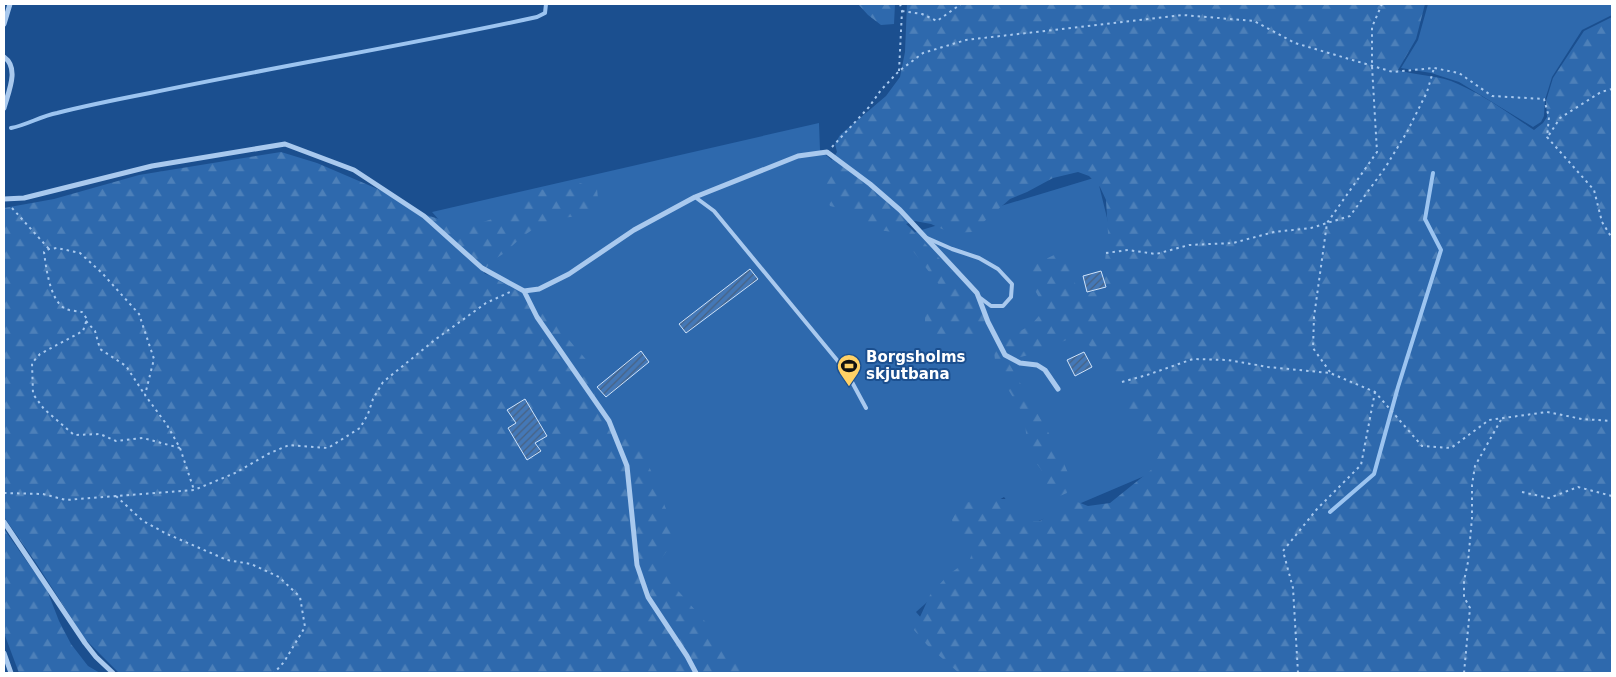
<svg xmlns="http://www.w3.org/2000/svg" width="1616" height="677" viewBox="0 0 1616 677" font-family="'DejaVu Sans',sans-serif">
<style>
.grass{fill:#2e69ad}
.forest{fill:url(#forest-firs)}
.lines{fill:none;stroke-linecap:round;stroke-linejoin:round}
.stream{stroke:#9cc4f0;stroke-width:4}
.building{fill:url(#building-hatch);stroke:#cfe3fa}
.path{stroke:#a9c9ee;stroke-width:2;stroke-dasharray:2.5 4;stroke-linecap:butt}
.service{stroke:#a9c9ee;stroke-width:4}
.minor{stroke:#a9c9ee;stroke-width:5}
.labels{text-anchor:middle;stroke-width:4;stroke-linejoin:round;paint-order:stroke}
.poi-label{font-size:15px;font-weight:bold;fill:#fff;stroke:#1b4f8f;text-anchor:start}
</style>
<defs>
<pattern id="forest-firs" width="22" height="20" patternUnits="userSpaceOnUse" patternTransform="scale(1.25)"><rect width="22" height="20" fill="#2e69ad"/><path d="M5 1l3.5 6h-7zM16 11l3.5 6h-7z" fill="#4d80b9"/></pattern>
<pattern id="building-hatch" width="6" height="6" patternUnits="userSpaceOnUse" patternTransform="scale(1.25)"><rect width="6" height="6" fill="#4478b7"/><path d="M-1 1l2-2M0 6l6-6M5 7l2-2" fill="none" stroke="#486282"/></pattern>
</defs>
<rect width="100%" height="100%" fill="#1b4f8f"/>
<path class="grass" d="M1428 4H1612V15L1582 30 1552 77 1545 100 1544 116 1541 122 1533 127 1459 82 1431 73 1401 68 1418 40Z
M819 123 820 150 915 232 1097 177 1168 466 1027 526 1004 497 963 521 979 556 916 612 970 673H685L526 318 432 212Z"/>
<path class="forest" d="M858 4H895L894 24 881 25 868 15Z
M907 4H1425L1416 39 1398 70C1418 76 1440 75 1458 84 1485 96 1510 114 1534 130L1543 123 1547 117 1546 101 1553 78 1584 31 1612 17V673H959L927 645 914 630 930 595 948 575 970 559 974 548 956 531 952 520 960 505 977 499H1011L1019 515 1029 521H1040L1058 508 1075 501 1088 506 1110 503 1151 470 1159 455 1152 437 1128 409 1120 374 1107 367 1098 354 1087 343 1069 339 1029 355 1007 360 1051 437 1063 461 1070 478 1067 493 1050 500 1047 485 1042 471 1028 451 1025 424 1020 409 996 369 994 351 1011 336 1031 325 1045 309 1029 279 1027 268 1054 255 1065 260 1073 275 1077 291 1086 295 1098 289 1103 280 1108 233 1106 200 1100 187 1089 176 1078 172 1053 178 1027 192 1010 199 972 232 951 233 931 224 915 221 906 224 965 285 990 320 985 333C967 337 949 341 930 337L925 327V313L938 299 940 286 899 233 872 229 857 224 847 210 830 206C820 178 822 176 837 152L835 144 840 135 886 96 900 77 905 52Z
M281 152 317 163 380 190 423 214 452 223 474 225 504 215 536 191 577 182 597 189 599 208 581 216 560 218 539 225 522 237 503 254 490 262 484 273 527 296 549 317 590 364 596 379 594 401 624 428 640 445 651 471 672 524 669 548 661 559C667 584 687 599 703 619 718 637 733 655 748 673H119L85 639 36 563 4 517V208L54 199 139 175Z
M4 529 47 590 59 621 71 644 88 666 100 673H19L4 633Z"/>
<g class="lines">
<path class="stream" d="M11 128C27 125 41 116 57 113 88 105 119 99 150 93 279 66 409 45 537 17L545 13 546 4
M1330 512 1374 474 1398 387 1441 250 1425 219 1433 173"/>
</g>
<path class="building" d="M750 269 758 279 686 333 679 324Z
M1101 271 1106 287 1087 292 1083 276Z
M641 351 649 362 606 397 597 387Z
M1084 352 1092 367 1075 376 1067 360Z
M525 399 547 436 535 443 541 451 527 460 508 428 516 423 507 410Z"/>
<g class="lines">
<path class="path" d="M902 11 922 14 937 21 961 4
M899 71 902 11 900 4
M1549 135 1560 118 1601 92 1612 89
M832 147 869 107 881 90 899 71 923 53 966 40 1183 15 1254 21 1295 43 1393 72 1434 68 1459 73 1492 96 1544 99 1549 117 1547 137 1594 190 1602 222 1612 238
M12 208 49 249
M1106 253 1128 250 1156 254 1189 245 1233 243 1274 232 1311 228 1350 216 1385 168 1407 132 1427 92 1434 68
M86 321 95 331 100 349 126 366 145 395
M1330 372 1313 348 1314 317 1327 223 1377 152 1372 66V27L1382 4
M1122 382 1147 375 1193 359 1228 360 1268 367 1330 373 1375 392 1422 446 1451 448 1489 420 1547 412 1582 419 1612 421
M180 448 143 438 116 441 100 434 74 435 44 409 33 394 32 363 40 354 83 331 87 319 82 312C77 311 71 311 66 309 50 302 46 267 44 252L49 249 57 248 80 253 102 273 139 314 154 359 145 395 167 425 180 448 194 490
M1522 492 1549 498 1578 487 1612 496
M4 493 43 494 66 500 194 490 235 473 268 454 289 445 328 448 360 428 368 414 373 399 383 382 436 339 486 303 510 292
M116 496 143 521 167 534 227 560 251 564 279 577 300 597 305 627 284 662 274 673
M1298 673 1293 588 1283 551 1317 509 1361 465 1375 392
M1464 673 1470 608 1464 597V581L1468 562 1472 518V485L1475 466 1502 418"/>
<path class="service" d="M695 197 714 211 846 371 866 408
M927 238 952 249 979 258 998 269 1012 284 1011 297 1003 306H991L979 297"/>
<path class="minor" d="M4 24 10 4
M4 57C20 68 8 93 4 108
M4 199 24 198 152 166 285 144 354 170 424 216 482 268 524 291 539 289 569 274 634 230 695 197 798 156 827 152 870 184 900 210 977 293 988 322 1005 355 1020 363 1037 365 1045 370 1058 389
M524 291 537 317 609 421 627 466 637 565 648 597 687 656 696 673
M4 522 85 643 96 657 113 673
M4 653 11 673"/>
</g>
<defs>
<g id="stadium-pin" transform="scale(1.25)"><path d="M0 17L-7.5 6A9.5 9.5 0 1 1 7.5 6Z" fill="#ffd166" stroke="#1b4f8f"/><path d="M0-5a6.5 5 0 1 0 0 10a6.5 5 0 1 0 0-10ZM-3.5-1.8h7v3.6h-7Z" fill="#111"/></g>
</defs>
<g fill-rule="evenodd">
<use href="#stadium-pin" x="849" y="366"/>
</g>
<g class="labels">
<g class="poi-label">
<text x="866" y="362">Borgsholms<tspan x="866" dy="17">skjutbana</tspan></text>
</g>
</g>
<rect width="1616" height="677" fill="none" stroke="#ffffff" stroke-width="10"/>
</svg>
